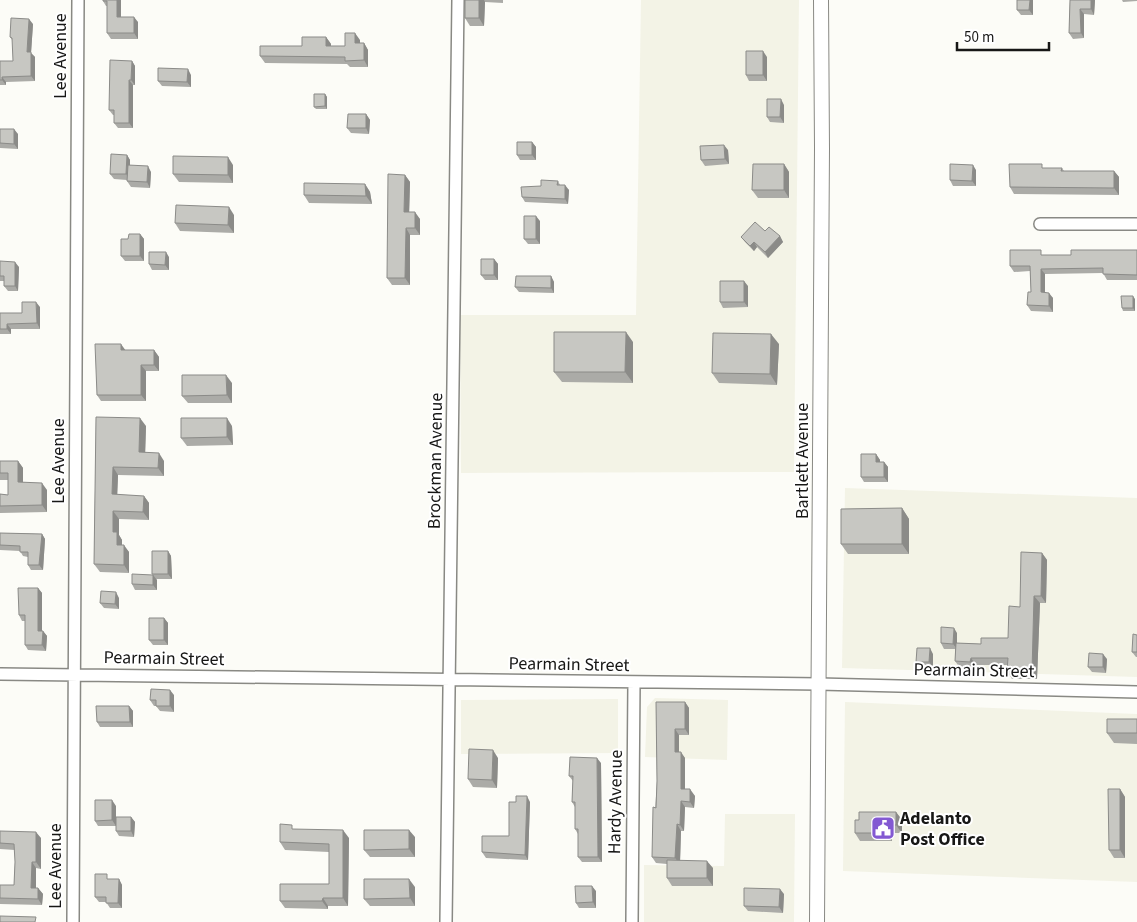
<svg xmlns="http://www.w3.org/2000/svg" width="1137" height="922" viewBox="0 0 1137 922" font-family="'Source Sans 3',sans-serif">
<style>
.built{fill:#f3f3e6}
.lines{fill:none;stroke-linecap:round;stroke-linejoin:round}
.minor-casing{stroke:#898984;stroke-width:14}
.tertiary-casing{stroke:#898984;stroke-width:16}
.minor{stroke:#fff;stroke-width:11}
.tertiary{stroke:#fff;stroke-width:14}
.wall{fill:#ababa7}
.shaded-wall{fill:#8b8b88}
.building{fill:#c7c7c2;stroke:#8b8b88}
.labels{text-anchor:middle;stroke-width:4;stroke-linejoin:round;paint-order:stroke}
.street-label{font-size:18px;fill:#171716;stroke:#fff}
.poi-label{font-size:18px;font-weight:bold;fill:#171716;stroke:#fff;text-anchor:start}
</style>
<rect width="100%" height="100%" fill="#fcfcf7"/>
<path class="built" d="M641 0H799L794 472 461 473 460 315H636Z
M845 488 1137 498V677L842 668Z
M655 698 728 700 727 760 645 757 647 707Z
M618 699V753L461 754V700Z
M845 702 1137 714V882L843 871Z
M725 814H795L794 922H644V865L724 866Z"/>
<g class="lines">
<g class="minor-casing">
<path id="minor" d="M1040 224H1137
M0 674 819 684 1137 692
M73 922 78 0
M446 922 458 0
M632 922 634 682"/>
</g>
<g class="tertiary-casing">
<path id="tertiary" d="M817 922 822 148 821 0"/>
</g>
<use href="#minor" class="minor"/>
<use href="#tertiary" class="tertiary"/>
</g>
<path class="wall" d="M121 0V17L138 22V39H111L107 33V6H106L103 1Z
M465 0H503V3L485 2 484 26H470L465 18Z
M1033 0V15H1021L1017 10Z
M1070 0H1095L1094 15 1084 14V38L1073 39 1069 33Z
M1122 0H1137V1L1123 2Z
M33 24 31 53 35 57V81L6 82V85H0V61H13V41L10 37Z
M326 37 331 44V46H345L360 40V43H364L368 50V67H350L347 64 265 63 260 56 302 46Z
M767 57V81H749L746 75Z
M132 61 135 66V85H133V128H118L114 123V115H113L109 110Z
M191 75V87L162 86 158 81Z
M325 94 327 97V109H316L314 107Z
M784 105V123L770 122 767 117Z
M366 114 370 120 369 134 351 133 347 128Z
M0 129 18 134V149L0 148Z
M532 142 536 147V160H520L517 155Z
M728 150 729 164 705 166 701 160Z
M127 155 130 160V165L151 172 150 188 131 187 127 181V180L114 179 110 174Z
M784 164 789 172V198H758L752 190Z
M233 165V183L179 182 173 174Z
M1045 168H1062L1064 171H1114L1119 177V195L1014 194 1010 187Z
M976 170V186H953L950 180Z
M405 175 410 182 409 212 420 219V235H410V285H392L387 278Z
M558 181 560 185 569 190 568 204 525 202 522 197 541 186Z
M365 184 370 192 372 204 309 203 304 195Z
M234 215V233L180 231 175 223Z
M540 221V244H528L524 239Z
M765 231 780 236 783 242 768 258 757 247 754 251 745 242 741 237Z
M140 234 144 239V261H125L121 256 128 239Z
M1137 250V280H1107L1103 273 1045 274V292L1053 298V312L1031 311 1027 305 1031 292 1030 271 1014 272 1010 266 1044 255H1071Z
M169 257V270H152L149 264Z
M494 259 498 264V280H485L481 275Z
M0 261 19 267 18 291H8L4 286V281H0Z
M551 276 554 282V293L519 292 515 287Z
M748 286V307L723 308 720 302Z
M1135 299V311H1123L1122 308Z
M40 307V329H11V334H0V313H22Z
M633 342V383L562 382 554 372Z
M779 344 777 385 719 383 712 373Z
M125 350H154L159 357V371H146V401H101L97 395Z
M232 383V403H188L182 396Z
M96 417 146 426 145 452 164 461V476L118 475 117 495 144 496 149 503V520L119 519V535L122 540V545L129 552V573L100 572 94 564Z
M232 426 233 445 187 446 181 438Z
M876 454 880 460V462H884L888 467V482H864L861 477Z
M0 461H18L23 468V482L47 490V512L0 513V494L8 495V480H0Z
M902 508 909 519V554H848L841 544Z
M0 533 42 534 45 539 43 570H31L28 565V557L23 556 20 551 0 550Z
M168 551 171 556 172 579H156L157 580V590H135L132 584 153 575 152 574Z
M1042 553 1047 560 1046 603H1040L1037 679H1012L1007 671V665H976V669L960 668 955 661V649H944L941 643 957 633V643L981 644 1008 638 1020 607Z
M38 588 42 593V631H43L47 636 46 651 28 650 25 645V621H22L19 615Z
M119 598V609L104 608 100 603Z
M164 618 168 623V645H153L149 640Z
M1137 635V657H1136L1132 652Z
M933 654V667H920L916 662Z
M1107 659 1106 673 1092 672 1088 667Z
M174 695V712L160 711 156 706H154L150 700Z
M656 702H685L689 708V735H679V752L685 758V789L695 796 694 808 685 807 684 831H681L680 860 713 868V886H672L667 878V864L656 863 652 857 657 781Z
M129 706 133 711V727H100L97 722Z
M1137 719V744L1114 743 1107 733Z
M498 758 497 788 473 787 468 779Z
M601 763 602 862H582L578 857V834L575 829V807L572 802 573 781 569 776Z
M1120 789 1125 797V858H1114L1109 850Z
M530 802 528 860 486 858 482 852 509 836Z
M116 806V826H98L95 821Z
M896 812 902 820V833H892V841H860L855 833 859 820Z
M131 817 135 822 134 837 119 836 116 831Z
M295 829 349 838 348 906H328V909L285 908 280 901 329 884V852L285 850 280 842Z
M0 831 41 838V869L36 868V888H38L43 894 42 905 0 904V885H14L15 862V850L0 849Z
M415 837V857H370L364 850Z
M111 879H119L122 885V908H110L106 902H99L95 897Z
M415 887V906H370L364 899Z
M596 891V908H579L576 903Z
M784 894 783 913 748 911 744 906Z"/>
<path class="shaded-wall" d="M117 0H121V22L117 17Z
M479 0H484L485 2 484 26 479 18Z
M1030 0H1033V15L1029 10Z
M1091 0H1095L1094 15 1091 9Z
M1080 9 1084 14V38L1081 33Z
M134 17 138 22V39L134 33Z
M29 19 33 24 31 53 35 57V81L31 76 27 52Z
M355 33 360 40V50L355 43Z
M326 37 331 44V53L326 46Z
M364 43 368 50V67L364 60Z
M763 51 767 57V81L763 75Z
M132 61 135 66V85L131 80Z
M188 69 191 75V87L187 82Z
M2 77 6 82V85L2 80Z
M129 80 133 85V128L129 123Z
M325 94 327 97V109L325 106Z
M781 99 784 105V123L780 117Z
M366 114 370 120 369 134 366 128Z
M14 129 18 134V149L14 144Z
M532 142 536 147V160L532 155Z
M724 145 728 150 729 164 725 159Z
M127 155 130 160V180L126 174Z
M228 157 233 165V183L228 175Z
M784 164 789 172V198L784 190Z
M973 165 976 170V186L972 181Z
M148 166 151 172 150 188 147 182Z
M1114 171 1119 177V195L1114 188Z
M405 175 410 182 409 219 404 212Z
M365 184 370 192 372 204 366 196Z
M565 185 569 190 568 204 565 199Z
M229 207 234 215V233L228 225Z
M415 212 420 219V235L415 228Z
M536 216 540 221V244L536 239Z
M406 228 410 235V285L405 278Z
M140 234 144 239V261L140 256Z
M780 236 783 242 768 258 765 252Z
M754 242 757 247 754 251 750 246Z
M166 252 169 257V270L165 265Z
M494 259 498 264V280L494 275Z
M15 262 19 267 18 291 15 286Z
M1041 269 1045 274V298L1041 292Z
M551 276 554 282V293L551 288Z
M744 281 748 286V307L744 302Z
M1049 293 1053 298V312L1049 306Z
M1133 296 1135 299V311L1133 308Z
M36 302 40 307V329L37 323Z
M7 324 11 329V334L7 329Z
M626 332 633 342V383L625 372Z
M771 334 779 344 777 385 770 374Z
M121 344 126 351 121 350Z
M154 350 159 357V371L154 365Z
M141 365 146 371V401L141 395Z
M226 375 232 383V403L227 395Z
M140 418 146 426 145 460 139 452Z
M227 418 232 426 233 445 227 437Z
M159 453 164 461V476L158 468Z
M876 454 880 460V467L876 462Z
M18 461 23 468V489L18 482Z
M884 462 888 467V482L884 477Z
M113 467 118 475 117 502 112 494Z
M42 483 47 490V512L42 505Z
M144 496 149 503V520L143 512Z
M902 508 909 519V554L902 544Z
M113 511 119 519V535L122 540V552L117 545 113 532Z
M42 534 45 539 43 570 39 565Z
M124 545 129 552V573L124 565Z
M168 551 171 556 172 579 168 574Z
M1042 553 1047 560 1046 603 1041 596Z
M153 575 157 580V590L153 585Z
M38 588 42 593V636L38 631Z
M116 592 119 598V609L115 604Z
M1034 596 1040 603 1037 679 1032 672Z
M164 618 168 623V645L164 640Z
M954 628 957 633V649L953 644Z
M43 631 47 636 46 651 42 645Z
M930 648 933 654V667L929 662Z
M1103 654 1107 659 1106 673 1103 667Z
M971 658 976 665V669L970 662Z
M170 690 174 695V712L170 706Z
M685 702 689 708V735L685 729Z
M129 706 133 711V727L130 722Z
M675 729 679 735V759L675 752Z
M493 750 498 758 497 788 492 780Z
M681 752 685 758V795L681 789Z
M597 758 601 763 602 862 598 857Z
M690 789 695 796 694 808 690 802Z
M1120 789 1125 797V858L1120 850Z
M527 796 530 802 528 860 525 855Z
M112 800 116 806V826L112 820Z
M681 801 685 807 684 831 680 825Z
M896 812 902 820V833L896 825Z
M131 817 135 822 134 837 131 831Z
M677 824 681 831 680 864 675 858Z
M887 825 892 833V841L886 833Z
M343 830 349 838 348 906 343 898Z
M409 830 415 837V857L409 849Z
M36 832 41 838V869L36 862Z
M707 861 713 868V886L707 878Z
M32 862 36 868V894L31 888Z
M119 879 122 885V908L118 903Z
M409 879 415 887V906L410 898Z
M592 886 596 891V908L593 902Z
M38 888 43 894 42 905 38 899Z
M780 889 784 894 783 913 779 907Z
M323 898 328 906V909L322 901Z"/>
<path class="building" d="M103 0H117V17H134V33H107V1H103Z
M465 0H479V18H465Z
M1017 0H1030L1029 10H1017Z
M1070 0H1091V9H1080L1081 33H1069Z
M11 18 29 19 27 52H31V76L2 77V80H0V61H13L12 38 10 37Z
M345 33H355V43H364V60L345 61V57L260 56V46H302V37H326V46H345Z
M746 51H763V75H746Z
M110 60 132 61 131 80H129V123H114V110H109Z
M158 68 188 69 187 82 158 81Z
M314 94H325V106L314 107Z
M767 99H781L780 117H767Z
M348 114H366V128H347Z
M0 129H14V144L0 143Z
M517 142H532V155H517Z
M724 145 725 159 701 160 700 146Z
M111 154 127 155 126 174H110Z
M173 156 228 157V175L173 174Z
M753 164H784V190H752Z
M950 164 973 165 972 181 950 180Z
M1009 164H1042V168H1062L1061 171H1114V188L1010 187Z
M128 165 148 166 147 182 127 181Z
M388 174 405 175 404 212H415V228H406L405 278H387Z
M541 180 558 181 557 185H565V199L522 197 521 187 541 186Z
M304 183 365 184 366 196 304 195Z
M176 205 229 207 228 225 175 223Z
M524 216H536V239H524Z
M755 222 765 231 769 227 780 236 765 252 754 242 750 246 741 237Z
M129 234H140V256H121V239H128Z
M1010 250H1041V255H1071V250H1137V275L1103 274V268L1041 269V292L1049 293V306L1027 305 1028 292H1031L1030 266H1010Z
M149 252H166L165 265 149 264Z
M481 259H494V275H481Z
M0 261 15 262V286H4V276H0Z
M516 276H551V288L515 287Z
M720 281H744V302H720Z
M1121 296H1133V308H1122Z
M22 302H36L37 323 7 324V329H0V313H22Z
M554 332H626L625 372H554Z
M713 333 771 334 770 374 712 373Z
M95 344H121V350H154V365H141V395H97Z
M182 375H226L227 395 182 396Z
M96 417 140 418 139 452 159 453 158 468 113 467 112 494 144 496 143 512 113 511V532H117V545H124V565L94 564Z
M181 418H227V437L181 438Z
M861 454H876V462H884V477H861Z
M0 461H18V482L42 483V505L0 506V494L8 495V473H0Z
M902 508V544H841V509Z
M0 533 42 534 39 565H28V552H20V546L0 545Z
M152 551H168V574H152Z
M1021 552 1042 553 1041 596H1034L1032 672 1007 671 1008 658H971L970 662 955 661 956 643 981 644V638H1008L1009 606 1020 607Z
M132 574 153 575V585L132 584Z
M18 588H38V631H43L42 645H25V615H19Z
M101 591 116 592 115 604 100 603Z
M149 618H164V640H149Z
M941 627 954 628 953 644 941 643Z
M1133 634 1137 635V652H1132Z
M917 648H930L929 662H916Z
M1089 653 1103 654V667H1088Z
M151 689 170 690V706H156V700H150Z
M656 702H685V729H675V752H681V789H690V802L681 801 680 825 677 824 675 858 652 857 653 807 656 808 657 781Z
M96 706H129L130 722H97Z
M1107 719H1137V733H1107Z
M469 749 493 750 492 780 468 779Z
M570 757 597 758 598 857H578V829H575V802H572L573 776H569Z
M1108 789H1120V850H1109Z
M516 796H527L525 855 482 852V836H509V802H516Z
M95 800H112V820L95 821Z
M859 812H896V825H887L886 833H855V820H859Z
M116 817H131V831H116Z
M280 824 292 825V829L343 830V898H323L322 901H280V884H329V844L280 842Z
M364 830H409V849L364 850Z
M0 831 36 832V862H32L31 888H38V899L0 898V885H14L15 862 14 844 0 843Z
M667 860 707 861V878H667Z
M95 874H107V879H119L118 903H106V897H95Z
M364 879H409L410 898 364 899Z
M575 886H592L593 902 576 903Z
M744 888 780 889 779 907 744 906Z
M0 916 36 917 35 922H0Z"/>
<defs>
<g id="civic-square" transform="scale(1.25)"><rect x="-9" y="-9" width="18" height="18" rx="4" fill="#8359d2" stroke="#fff"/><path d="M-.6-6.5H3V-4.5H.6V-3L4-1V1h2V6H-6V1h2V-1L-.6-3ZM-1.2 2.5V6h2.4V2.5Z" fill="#fff"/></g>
</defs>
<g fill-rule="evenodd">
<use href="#civic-square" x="883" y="828"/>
</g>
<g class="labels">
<g class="street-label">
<text transform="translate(60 56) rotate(-90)" y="6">Lee Avenue</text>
<text transform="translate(58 461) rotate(-90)" y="6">Lee Avenue</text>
<text transform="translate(435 461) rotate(-89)" y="6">Brockman Avenue</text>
<text transform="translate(802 461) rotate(-90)" y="6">Bartlett Avenue</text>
<text transform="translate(164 658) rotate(1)" y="6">Pearmain Street</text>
<text transform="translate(569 664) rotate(1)" y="6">Pearmain Street</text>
<text transform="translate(974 670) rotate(1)" y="6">Pearmain Street</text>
<text transform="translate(615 802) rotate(-89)" y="6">Hardy Avenue</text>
<text transform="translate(55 866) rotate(-90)" y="6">Lee Avenue</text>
</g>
<g class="poi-label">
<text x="900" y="824">Adelanto<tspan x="900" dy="21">Post Office</tspan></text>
</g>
</g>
<path d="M957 42v8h92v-8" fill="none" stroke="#171716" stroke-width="2.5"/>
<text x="964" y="42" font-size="15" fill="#171716" stroke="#ffffff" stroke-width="4" paint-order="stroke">50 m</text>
</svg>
